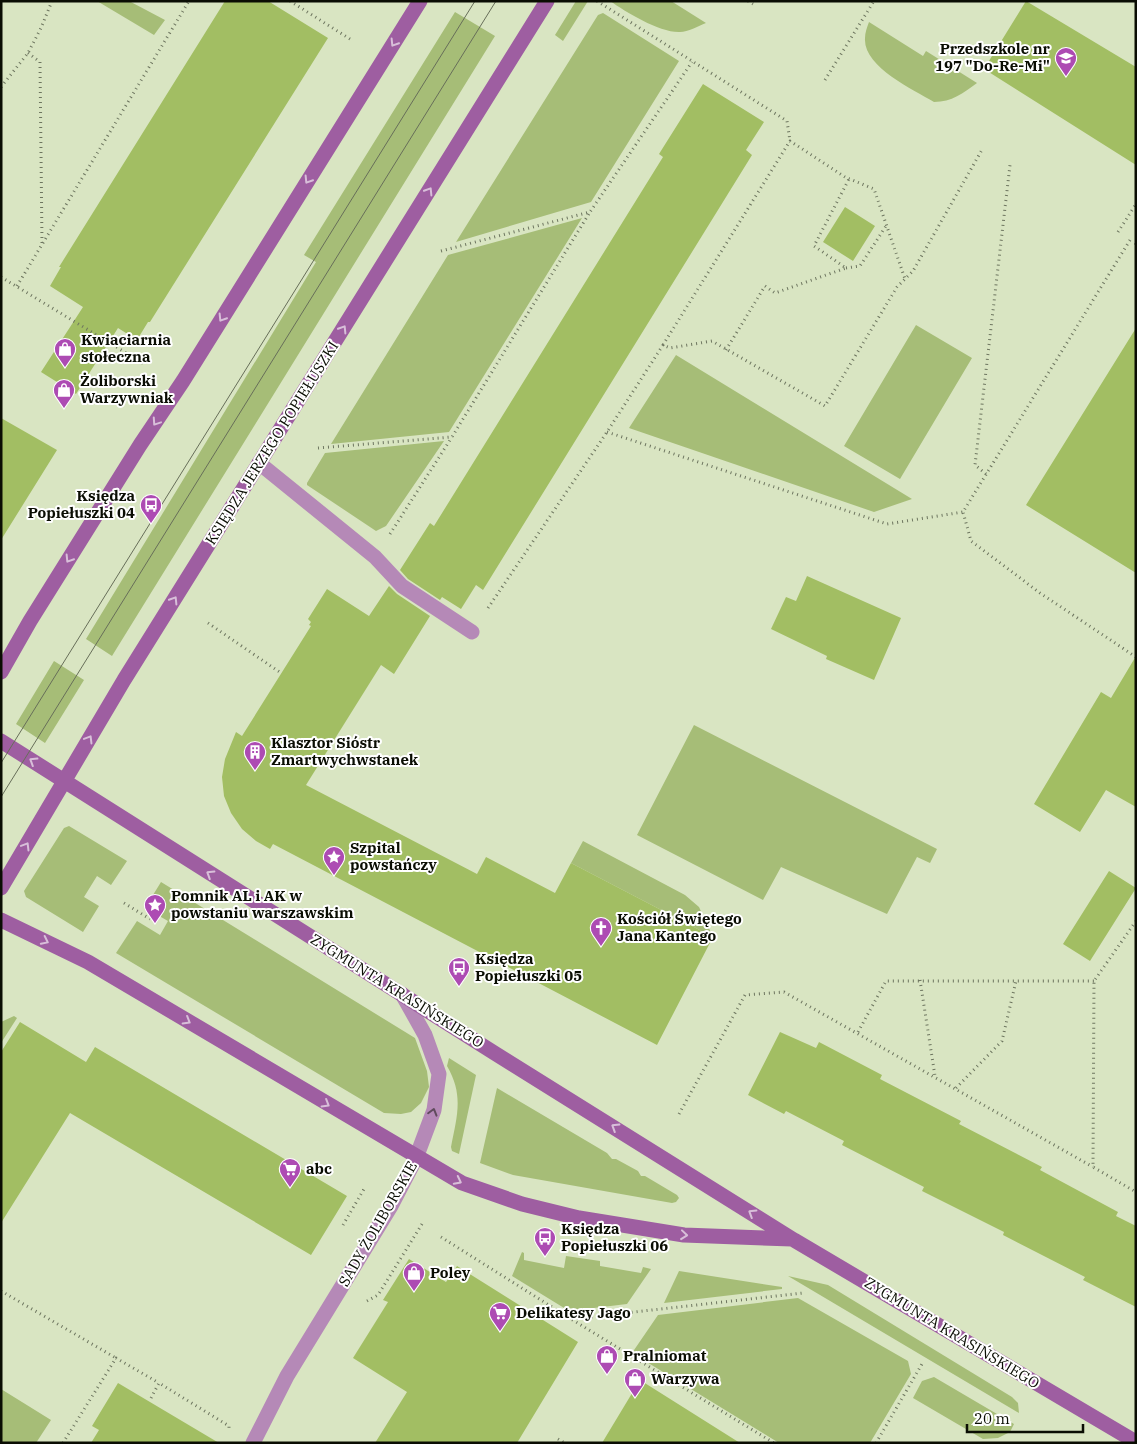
<svg xmlns="http://www.w3.org/2000/svg" width="1137" height="1444" viewBox="0 0 1137 1444" font-family="'IBM Plex Serif',serif">
<style>
.green{fill:#a6bd77}
.building{fill:#a2be63}
.lines{fill:none;stroke-linecap:round;stroke-linejoin:round}
.path{stroke:#6d755f;stroke-width:3;stroke-dasharray:1 4;stroke-linecap:butt}
.lane{stroke:#b589b7;stroke-width:15}
.street{stroke:#b589b7;stroke-width:15}
.secondary{stroke:#9e5ea1;stroke-width:15}
.tram{stroke:#676e59;stroke-width:1}
.oneway{stroke:#d8bfd9}
.oneway2{stroke:#604b5d}
.labels{text-anchor:middle;stroke-width:4;stroke-linejoin:round;paint-order:stroke}
.poi-label{font-size:15px;font-weight:bold;fill:#0a0d03;stroke:#fff;text-anchor:start}
.street-label{font-size:15px;fill:#0a0d03;stroke:#fff}
</style>
<rect width="100%" height="100%" fill="#d9e5c2"/>
<path class="green" d="M97 1H129L165 20 154 35Z
M576 1H588L563 41 555 35Z
M610 1H671L706 23C698 26 688 32 680 32 660 33 626 12 610 1Z
M455 12 495 36 112 656 86 639 316 262 304 255Z
M603 13 679 61 591 202 456 242 598 15Z
M869 22 923 56 926 51 977 83C963 93 952 102 934 102 913 89 863 67 865 38 865 33 867 27 869 22Z
M582 218 449 432 331 444 448 255Z
M916 325 972 358 900 479 844 446Z
M676 355 912 499 874 512 629 428Z
M444 441 386 526 376 531 307 485V483L325 453Z
M54 661 84 680 45 743 16 724Z
M694 725 937 849 930 863 917 857 887 914 781 867 763 900 637 835Z
M69 826 127 861 111 885 97 876 84 897 99 906 83 932 26 897 24 891 64 828Z
M583 841 685 895 699 907 713 937 571 863Z
M161 882 415 1038 427 1071 429 1087 421 1103 411 1112 401 1114 384 1113 116 953 137 921 160 935 168 921 145 908Z
M14 1016 17 1018 1 1043V1022Z
M449 1058 476 1075 459 1154 452 1151 451 1147C457 1116 464 1095 447 1066Z
M497 1088 607 1153 612 1159H616L638 1171 641 1176H645L677 1195 679 1198 676 1202 672 1203 513 1175 480 1163Z
M522 1252 524 1253V1260L564 1268 566 1256 600 1261V1266L641 1273 643 1267 651 1269 627 1304 569 1311 512 1276Z
M679 1271 782 1287V1289L664 1303Z
M788 1276 828 1285 1012 1397 1018 1403 1019 1413Z
M798 1298 908 1361 911 1374 870 1443H779L632 1353 658 1315Z
M934 1377 1014 1424 1010 1432 998 1438 983 1439 913 1398 922 1381Z
M1 1389 51 1420 36 1443H1Z"/>
<path class="building" d="M225 1H268L328 38 150 322H148L137 340 118 328 76 394 41 372 83 307 50 286 61 267H59Z
M1026 1 1136 67V165L984 69Z
M703 84 764 122 746 150 752 155 483 590 476 585 461 609 442 597 440 600 408 579 400 570 430 523 434 526 663 157 659 154Z
M845 207 875 226 853 261 823 242Z
M1136 328V573L1026 505Z
M1 418 57 450 1 540Z
M807 576 901 618 874 680 826 659 827 656 771 629 786 597 796 601Z
M389 586 397 594 430 616 394 674 381 665 306 785 477 874 486 857 555 893 571 863 713 937 657 1045 273 844 270 849 256 841 242 829 231 813 224 796 222 777 225 759 236 732 242 736 311 626 309 625 311 622 308 619 327 589 369 616Z
M1136 656V807L1106 790 1080 832 1034 804 1101 692 1111 698Z
M1109 871 1136 888 1090 961 1063 944Z
M20 1022 86 1062 95 1047 347 1196 311 1255 70 1113 1 1223V1052Z
M780 1032 816 1048 819 1042 882 1075 880 1079 961 1121 959 1124 1042 1167 1040 1170 1118 1212 1116 1216 1136 1226V1307L1083 1280 1085 1277 1003 1235 1004 1232 922 1191 924 1187 842 1145 844 1141 786 1111 784 1114 748 1095Z
M409 1259 446 1282 457 1266 578 1342 517 1443H375L407 1392 353 1358 388 1302 383 1300Z
M640 1380 740 1443H602Z
M118 1383 219 1443H91L99 1430 92 1426Z"/>
<g class="lines">
<path class="path" d="M290 1 350 39
M597 1 787 121 790 141
M748 1 753 4
M28 53 40 62 42 243
M825 80 874 1
M1 87 28 53 41 28 52 1
M1118 232 1136 204
M1130 240 963 512 971 541 1040 593 1136 657
M1135 243 1136 244
M441 251 590 212 692 62
M846 268 860 266 886 226
M1 277 146 365
M17 286 189 1
M663 345 790 141 845 177 874 189 905 279
M726 350 765 286 775 293 846 268 814 246 849 179
M607 432 887 524 963 512
M318 448 452 437 590 212
M986 474 975 465 1010 165
M390 534 452 437
M488 608 607 432 663 345 670 348 712 341 825 406 897 287 913 271 983 148
M208 623 281 673
M124 903 150 919
M1136 921 1094 981 1093 1167 1136 1192
M920 980 935 1076
M858 1032 886 981H1094
M956 1088 1002 1041 1016 981
M679 1114 745 995 784 992 1093 1167
M343 1225 364 1189
M441 1237 571 1319 774 1443
M1 1291 116 1358
M367 1301 378 1295 422 1224
M572 1319 803 1293
M151 1398 159 1383 229 1426V1428
M558 1439 565 1443
M63 1443 116 1358 159 1383
M876 1443 922 1364"/>
<path class="lane" d="M259 463 375 557 402 586 472 632"/>
<path class="street" d="M253 1443 287 1376 391 1206 416 1158 434 1110 439 1074 425 1035 402 994"/>
<path class="secondary" d="M1 672 30 621 140 445 183 381 420 1
M1 741 496 1054 794 1240 1136 1442
M1 888 124 680 547 1
M1 920 88 962 462 1183 522 1204 579 1218 684 1235 792 1239"/>
<path class="tram" d="M1 763 475 1
M1 797 496 1"/>
</g>
<defs><path id="oneway-chevron" d="M-2-3.5L2.5 0L-2 3.5" fill="none" stroke-width="1.6" stroke-linecap="round" stroke-linejoin="round" transform="scale(1.25)"/></defs>
<g class="oneway">
<use href="#oneway-chevron" transform="translate(394 43) rotate(122)"/>
<use href="#oneway-chevron" transform="translate(308 180) rotate(122)"/>
<use href="#oneway-chevron" transform="translate(429 191) rotate(-58)"/>
<use href="#oneway-chevron" transform="translate(222 318) rotate(122)"/>
<use href="#oneway-chevron" transform="translate(343 329) rotate(-58)"/>
<use href="#oneway-chevron" transform="translate(156 422) rotate(124)"/>
<use href="#oneway-chevron" transform="translate(69 559) rotate(122)"/>
<use href="#oneway-chevron" transform="translate(174 600) rotate(-58)"/>
<use href="#oneway-chevron" transform="translate(89 739) rotate(-59)"/>
<use href="#oneway-chevron" transform="translate(33 761) rotate(-148)"/>
<use href="#oneway-chevron" transform="translate(26 846) rotate(-59)"/>
<use href="#oneway-chevron" transform="translate(210 874) rotate(-148)"/>
<use href="#oneway-chevron" transform="translate(45 941) rotate(26)"/>
<use href="#oneway-chevron" transform="translate(187 1021) rotate(31)"/>
<use href="#oneway-chevron" transform="translate(326 1104) rotate(31)"/>
<use href="#oneway-chevron" transform="translate(615 1127) rotate(-148)"/>
<use href="#oneway-chevron" transform="translate(458 1181) rotate(27)"/>
<use href="#oneway-chevron" transform="translate(752 1213) rotate(-148)"/>
<use href="#oneway-chevron" transform="translate(684 1235) rotate(6)"/>
</g>
<use class="oneway2" href="#oneway-chevron" transform="translate(433 1112) rotate(-74)"/>
<defs>
<g id="school-pin" transform="scale(1.125)"><path d="M0 17L-7.5 6A9.5 9.5 0 1 1 7.5 6Z" fill="#ad4bb3" stroke="#fff"/><path d="M0-5L7-2L0 1L-7-2ZM-4 1L0 2.5L4 1V4Q0 6-4 4Z" fill="#fff"/></g>
<g id="shop-pin" transform="scale(1.125)"><path d="M0 17L-7.5 6A9.5 9.5 0 1 1 7.5 6Z" fill="#ad4bb3" stroke="#fff"/><path d="M-5-2.5h2.3a2.7 3.5 0 0 1 5.4 0H5L5.5 6h-11ZM-1.5-2.5h3a1.5 2.3 0 0 0-3 0Z" fill="#fff"/></g>
<g id="bus-pin" transform="scale(1.125)"><path d="M0 17L-7.5 6A9.5 9.5 0 1 1 7.5 6Z" fill="#ad4bb3" stroke="#fff"/><path d="M-5-6H5V4H4V6H2V4H-2V6H-4V4H-5ZM-3.5-4V0h7V-4ZM-3.5 1.2v1.5H-2V1.2ZM2 1.2v1.5H3.5V1.2Z" fill="#fff"/></g>
<g id="building-pin" transform="scale(1.125)"><path d="M0 17L-7.5 6A9.5 9.5 0 1 1 7.5 6Z" fill="#ad4bb3" stroke="#fff"/><path d="M-4-6H4V6H1V3H-1V6H-4ZM-2.5-4.3h1.7v1.8h-1.7ZM.8-4.3h1.7v1.8H.8ZM-2.5-1h1.7V.8h-1.7ZM.8-1h1.7V.8H.8Z" fill="#fff"/></g>
<g id="sight-pin" transform="scale(1.125)"><path d="M0 17L-7.5 6A9.5 9.5 0 1 1 7.5 6Z" fill="#ad4bb3" stroke="#fff"/><path d="M0-6L1.8-2.2L6-1.7L2.9 1.2L3.7 5.4L0 3.3L-3.7 5.4L-2.9 1.2L-6-1.7L-1.8-2.2Z" fill="#fff"/></g>
<g id="church-pin" transform="scale(1.125)"><path d="M0 17L-7.5 6A9.5 9.5 0 1 1 7.5 6Z" fill="#ad4bb3" stroke="#fff"/><path d="M-1.2-6h2.4v3.5h3.3v2.4h-3.3V6h-2.4V-.1h-3.3v-2.4h3.3Z" fill="#fff"/></g>
<g id="supermarket-pin" transform="scale(1.125)"><path d="M0 17L-7.5 6A9.5 9.5 0 1 1 7.5 6Z" fill="#ad4bb3" stroke="#fff"/><path d="M-6-5.5h2.5l.6 2H6L4.5 2H-2.5L-4.4-4H-6ZM-1.5 3.2a1.3 1.3 0 1 0 .1 0ZM3 3.2a1.3 1.3 0 1 0 .1 0Z" fill="#fff"/></g>
</defs>
<g fill-rule="evenodd">
<use href="#school-pin" x="1066" y="58"/>
<use href="#shop-pin" x="65" y="349"/>
<use href="#shop-pin" x="64" y="390"/>
<use href="#bus-pin" x="151" y="505"/>
<use href="#building-pin" x="255" y="752"/>
<use href="#sight-pin" x="334" y="857"/>
<use href="#sight-pin" x="155" y="905"/>
<use href="#church-pin" x="601" y="928"/>
<use href="#bus-pin" x="459" y="968"/>
<use href="#supermarket-pin" x="290" y="1169"/>
<use href="#bus-pin" x="545" y="1238"/>
<use href="#shop-pin" x="414" y="1273"/>
<use href="#supermarket-pin" x="500" y="1313"/>
<use href="#shop-pin" x="607" y="1356"/>
<use href="#shop-pin" x="635" y="1379"/>
</g>
<g class="labels">
<g class="poi-label">
<text x="1050" y="54" text-anchor="end">Przedszkole nr<tspan x="1050" dy="17">197 "Do-Re-Mi"</tspan></text>
<text x="81" y="345">Kwiaciarnia<tspan x="81" dy="17">stołeczna</tspan></text>
<text x="80" y="386">Żoliborski<tspan x="80" dy="17">Warzywniak</tspan></text>
<text x="135" y="501" text-anchor="end">Księdza<tspan x="135" dy="17">Popiełuszki 04</tspan></text>
<text x="271" y="748">Klasztor Sióstr<tspan x="271" dy="17">Zmartwychwstanek</tspan></text>
<text x="350" y="853">Szpital<tspan x="350" dy="17">powstańczy</tspan></text>
<text x="171" y="901">Pomnik AL i AK w<tspan x="171" dy="17">powstaniu warszawskim</tspan></text>
<text x="617" y="924">Kościół Świętego<tspan x="617" dy="17">Jana Kantego</tspan></text>
<text x="475" y="964">Księdza<tspan x="475" dy="17">Popiełuszki 05</tspan></text>
<text x="306" y="1174">abc</text>
<text x="561" y="1234">Księdza<tspan x="561" dy="17">Popiełuszki 06</tspan></text>
<text x="430" y="1278">Poley</text>
<text x="516" y="1318">Delikatesy Jago</text>
<text x="623" y="1361">Pralniomat</text>
<text x="651" y="1384">Warzywa</text>
</g>
<g class="street-label">
<text transform="translate(272 443) rotate(-58)" y="5">KSIĘDZA JERZEGO POPIEŁUSZKI</text>
<text transform="translate(397 991) rotate(32)" y="5">ZYGMUNTA KRASIŃSKIEGO</text>
<text transform="translate(378 1224) rotate(-60)" y="5">SADY ŻOLIBORSKIE</text>
<text transform="translate(952 1333) rotate(31)" y="5">ZYGMUNTA KRASIŃSKIEGO</text>
</g>
</g>
<rect width="1137" height="1444" fill="none" stroke="#0a0d03" stroke-width="5"/>
<path d="M967 1424v8h116v-8" fill="none" stroke="#0a0d03" stroke-width="2.5"/>
<text x="974" y="1424" font-size="15" fill="#0a0d03" stroke="#ffffff" stroke-width="4" paint-order="stroke">20 m</text>
</svg>
